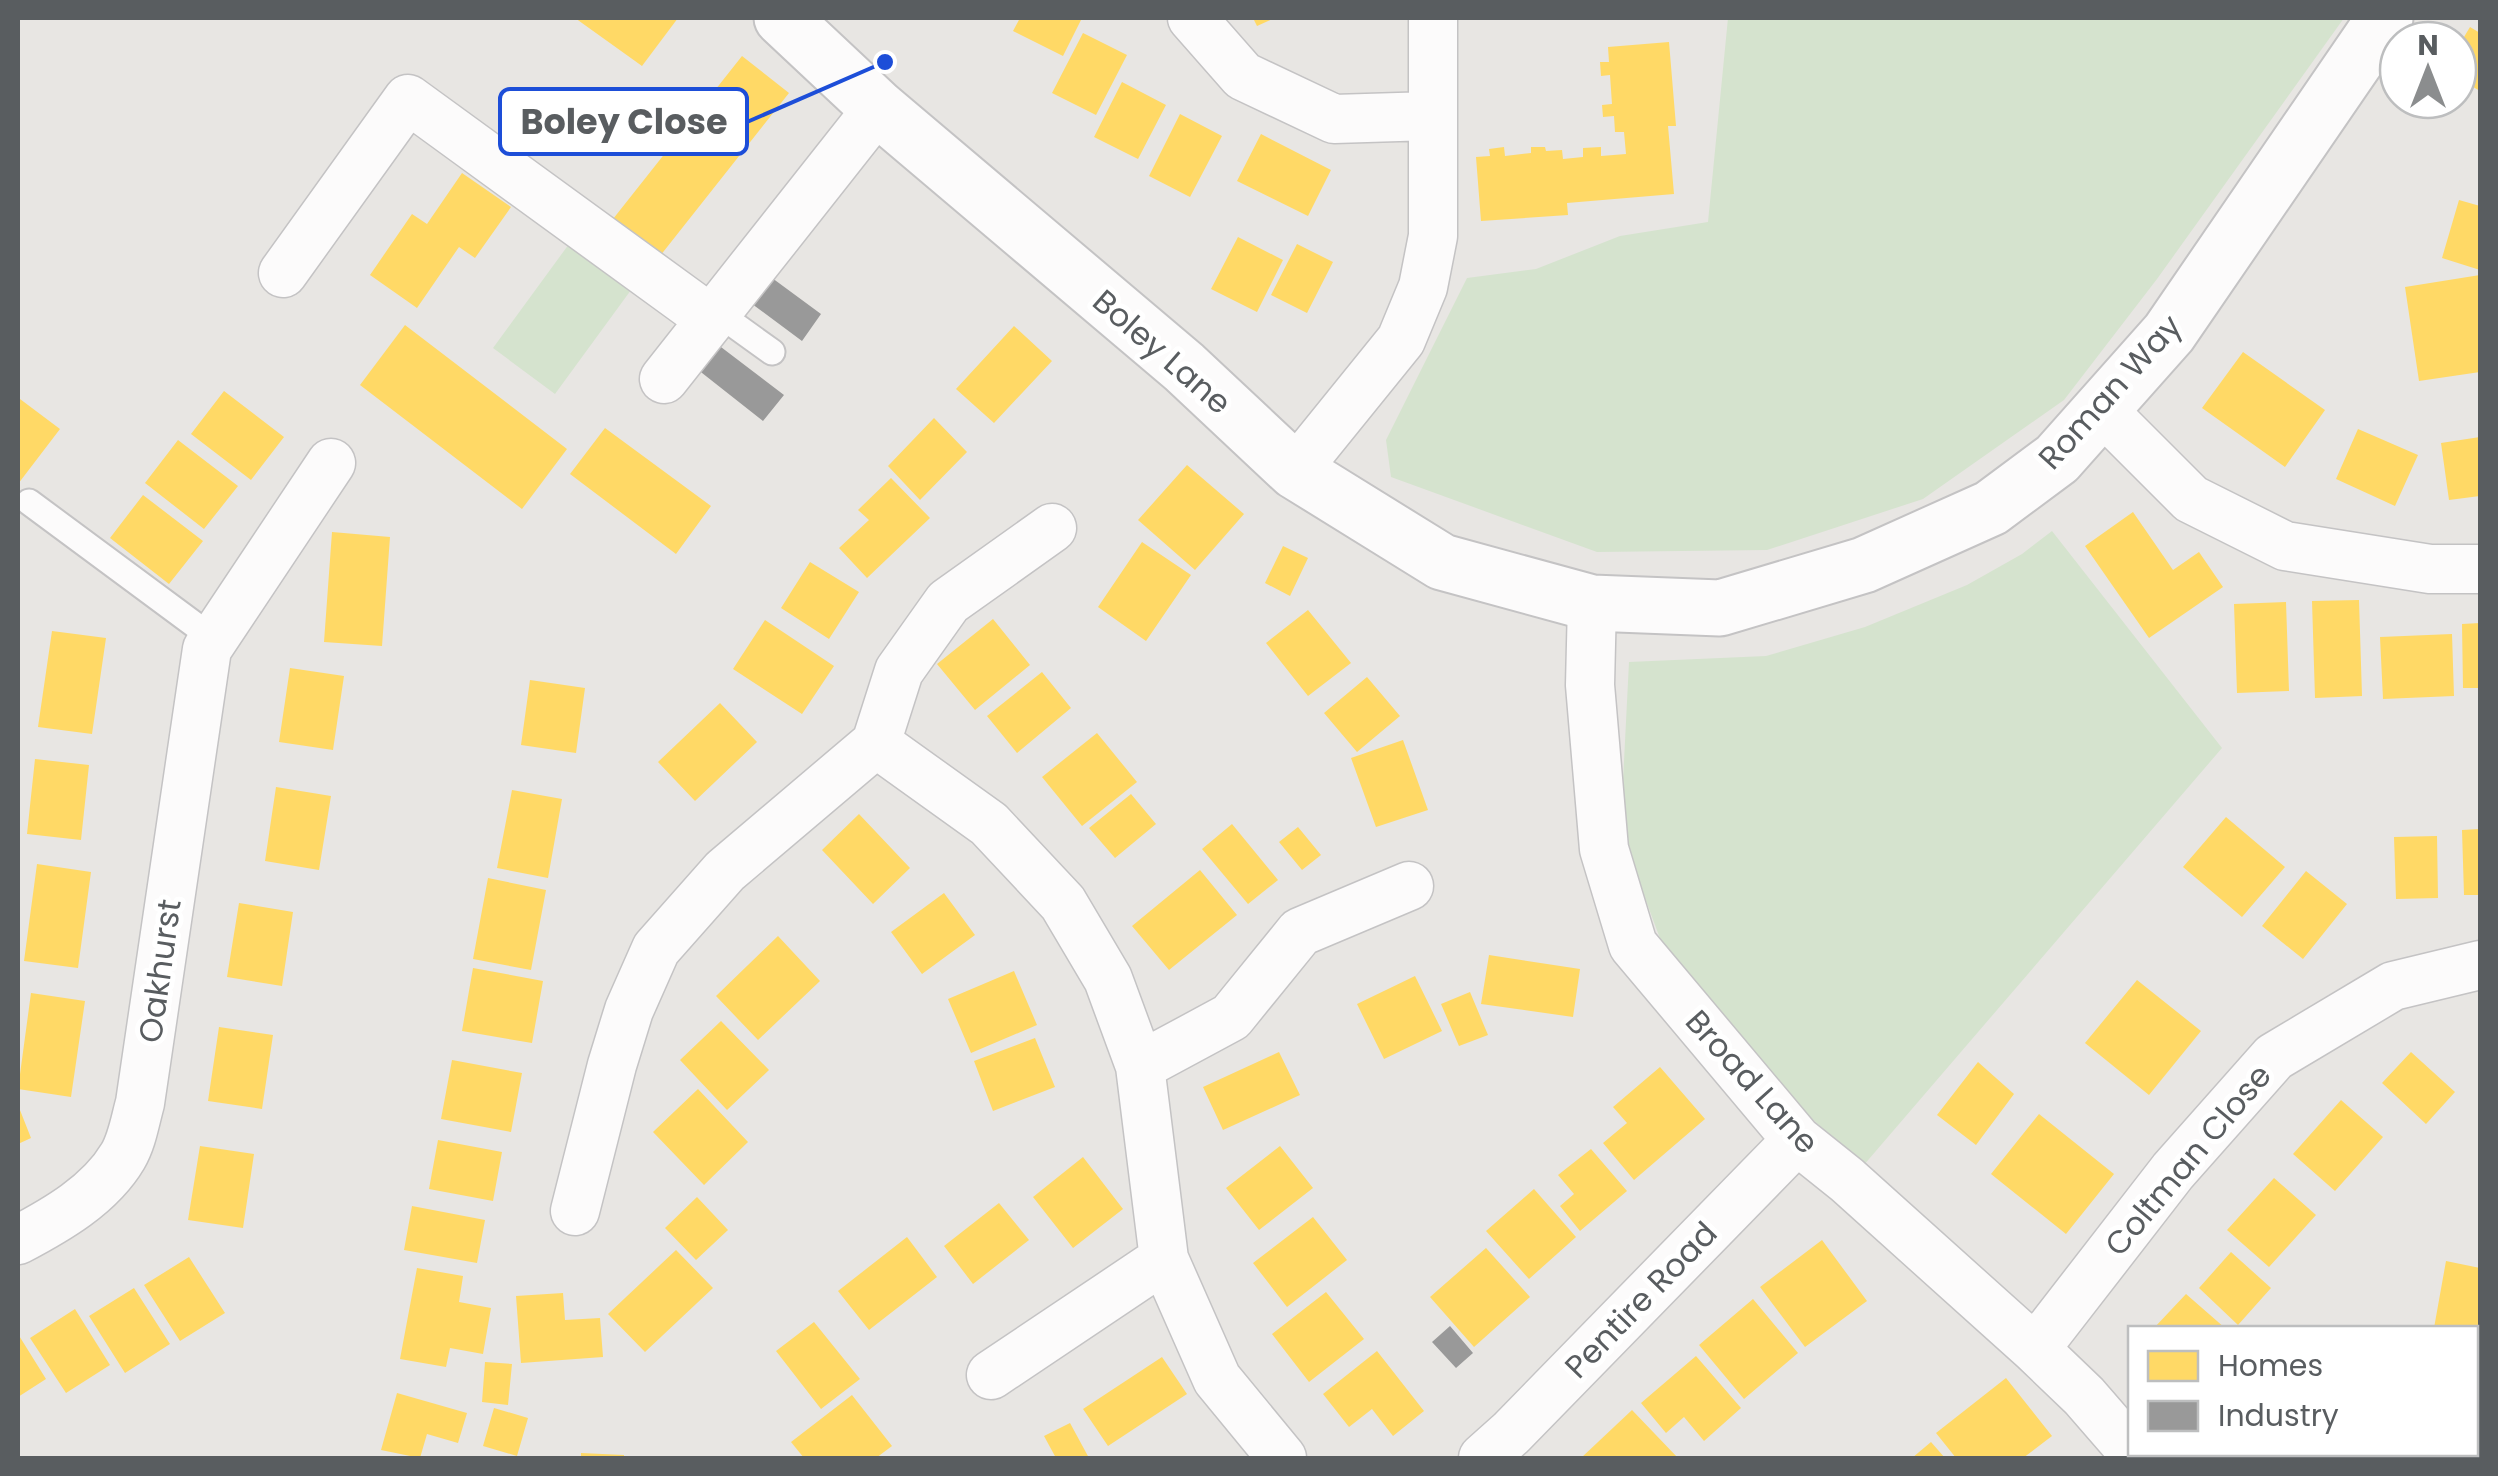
<svg xmlns="http://www.w3.org/2000/svg" width="2498" height="1476" viewBox="0 0 2498 1476" font-family="Poppins,sans-serif">
<style>
.green{fill:#d5e3ce}
.homes{fill:#ffd966}
.industry{fill:#999}
.lines{fill:none;stroke-linecap:round;stroke-linejoin:round}
.service-casing{stroke:#c4c3c4;stroke-width:29}
.minor-casing{stroke:#c4c3c4;stroke-width:51}
.tertiary-casing{stroke:#c4c3c4;stroke-width:59}
.service{stroke:#fcfbfb;stroke-width:25}
.minor{stroke:#fcfbfb;stroke-width:48}
.tertiary{stroke:#fcfbfb;stroke-width:55}
.labels{text-anchor:middle;stroke-width:10;stroke-linejoin:round;paint-order:stroke}
.street-label{font-size:32px;fill:#595d60;stroke:#fff}
.leader{fill:none;stroke:#1d4ed8;stroke-width:4}
.callout-dot{fill:#1d4ed8;stroke:#fff;stroke-width:4}
.callout{fill:#fff;stroke:#1d4ed8;stroke-width:4}
.callout-label{font-size:35px;text-anchor:middle;font-weight:bold;fill:#595d60}
</style>
<rect width="100%" height="100%" fill="#e8e6e3"/>
<path class="green" d="M1728 18H2344L2157 279 2064 400 1923 499 1767 550 1597 552 1391 477 1386 440 1467 278 1536 269 1620 236 1708 222Z
M569 244 631 290 555 394 493 348Z
M2052 531 2222 748 1863 1166 1807 1114 1664 949 1630 858 1622 801 1629 662 1766 656 1865 627 1967 585 2022 554Z"/>
<path class="homes" d="M575 18H678L642 66Z
M1020 18H1082L1063 56 1013 31Z
M1253 18H1275L1257 26Z
M2470 27 2480 33V91L2458 78V47Z
M1083 33 1127 55 1096 115 1052 93Z
M1669 42 1676 126H1668L1674 194 1567 203 1568 215 1481 221 1476 157 1490 156 1489 149 1504 147 1505 156 1531 153V147H1545L1546 151 1562 150 1563 159 1583 157V148L1601 147V156L1626 154 1624 132H1615L1614 116 1603 117 1602 105 1612 104 1610 75 1601 76 1600 62H1609L1608 47Z
M742 56 789 93 660 256 613 219Z
M1122 82 1166 105 1138 159 1094 137Z
M1180 114 1222 136 1190 197 1149 176Z
M1261 134 1331 170 1308 216 1237 181Z
M462 173 511 207 475 258 459 247 417 308 370 275 412 214 427 224Z
M2459 200 2480 206V270L2442 258Z
M1238 237 1283 260 1257 312 1211 289Z
M1297 244 1333 262 1307 313 1271 295Z
M2480 275V372L2419 381 2405 287Z
M405 325 567 449 522 509 360 385Z
M1014 326 1052 361 994 423 956 389Z
M2243 352 2325 410 2285 467 2202 408Z
M224 391 284 437 251 480 191 434Z
M20 399 60 429 18 484V402Z
M934 418 967 452 920 500 888 466Z
M605 428 711 506 676 554 570 474Z
M2358 429 2418 455 2395 506 2336 479Z
M2480 437V496L2449 500 2441 443Z
M178 440 238 486 204 529 145 483Z
M1187 465 1244 514 1195 570 1138 520Z
M891 478 930 518 867 578 839 548 869 520 858 510Z
M143 495 203 541 169 584 110 538Z
M2133 512 2173 570 2199 552 2223 587 2149 638 2085 546Z
M332 532 390 537 382 646 324 642Z
M1142 542 1191 575 1146 641 1098 607Z
M1283 546 1308 558 1290 596 1265 583Z
M810 562 859 592 829 639 781 608Z
M2359 600 2362 696 2315 698 2312 601Z
M2286 602 2289 691 2237 693 2234 604Z
M1308 610 1351 663 1308 696 1266 643Z
M993 619 1030 665 975 710 937 664Z
M765 620 834 666 802 714 733 669Z
M2480 623V688H2463L2462 624Z
M52 631 106 638 92 734 38 727Z
M2452 634 2454 696 2383 699 2380 637Z
M290 668 344 676 333 750 279 742Z
M1042 672 1071 708 1017 753 987 716Z
M1367 677 1400 716 1357 752 1324 713Z
M530 680 585 688 576 753 521 745Z
M720 703 757 742 695 801 658 762Z
M1097 733 1137 782 1082 826 1042 777Z
M1403 740 1428 810 1376 827 1351 758Z
M35 759 89 765 81 840 27 834Z
M276 787 331 796 319 870 265 861Z
M512 790 562 799 548 878 497 868Z
M1131 794 1156 824 1115 858 1089 828Z
M859 814 910 868 873 904 822 850Z
M2226 817 2285 867 2242 917 2183 867Z
M1232 824 1278 880 1248 904 1202 849Z
M1298 827 1321 855 1302 870 1279 842Z
M2480 829V895H2464L2462 830Z
M2437 836 2438 898 2396 899 2394 837Z
M37 864 91 872 78 968 24 961Z
M1200 870 1237 915 1169 970 1132 926Z
M2306 871 2347 904 2303 959 2262 926Z
M488 878 546 890 531 970 473 959Z
M944 893 975 935 922 974 891 932Z
M239 903 293 912 282 986 227 977Z
M778 936 820 981 758 1040 716 996Z
M1489 955 1580 969 1573 1017 1481 1004Z
M473 968 543 981 532 1043 462 1031Z
M1014 971 1037 1025 971 1053 948 999Z
M1415 976 1442 1031 1384 1059 1357 1004Z
M2137 980 2201 1031 2149 1095 2085 1043Z
M1470 992 1488 1035 1459 1046 1441 1004Z
M31 993 85 1001 71 1097 18 1089Z
M721 1021 769 1070 727 1110 680 1060Z
M219 1027 273 1035 262 1109 208 1101Z
M1035 1038 1055 1087 993 1111 974 1061Z
M1279 1052 1300 1095 1223 1130 1203 1087Z
M2411 1052 2455 1092 2426 1124 2382 1083Z
M452 1060 522 1073 511 1132 441 1119Z
M1978 1062 2014 1094 1976 1145 1937 1115Z
M1660 1067 1705 1119 1634 1180 1603 1143 1627 1123 1613 1107Z
M698 1089 748 1142 704 1185 653 1132Z
M2341 1100 2383 1137 2335 1191 2293 1154Z
M18 1105 31 1138 18 1144Z
M2039 1114 2114 1174 2066 1234 1991 1174Z
M438 1140 502 1152 493 1201 429 1189Z
M200 1146 254 1154 243 1228 188 1220Z
M1280 1146 1313 1188 1259 1230 1226 1188Z
M1591 1149 1627 1191 1580 1231 1560 1206 1574 1194 1558 1175Z
M1083 1157 1123 1209 1073 1248 1033 1197Z
M2274 1178 2316 1215 2269 1267 2227 1230Z
M1534 1189 1576 1237 1529 1279 1486 1231Z
M697 1197 728 1230 696 1260 665 1228Z
M999 1203 1029 1240 973 1284 944 1246Z
M412 1206 485 1220 477 1263 404 1250Z
M1313 1217 1347 1260 1287 1307 1253 1263Z
M907 1237 937 1277 869 1330 838 1291Z
M1822 1240 1867 1301 1805 1347 1760 1287Z
M1486 1248 1530 1297 1474 1347 1430 1297Z
M676 1250 713 1288 645 1352 608 1314Z
M2231 1252 2271 1288 2238 1325 2199 1288Z
M189 1257 225 1313 180 1341 144 1285Z
M2446 1261 2480 1268V1344L2476 1343V1328H2434Z
M417 1268 463 1276 459 1302 491 1308 483 1354 450 1348 446 1367 400 1359Z
M134 1288 170 1344 125 1373 89 1316Z
M1326 1292 1364 1339 1309 1382 1272 1334Z
M563 1293 565 1320 600 1318 603 1357 521 1363 516 1296Z
M2186 1294 2225 1328H2154Z
M1753 1299 1798 1353 1744 1399 1699 1345Z
M75 1309 110 1365 66 1393 30 1338Z
M814 1322 860 1379 821 1409 776 1351Z
M18 1334 46 1379 18 1397Z
M1377 1351 1424 1411 1393 1436 1372 1409 1349 1427 1323 1394Z
M1696 1356 1741 1408 1704 1441 1684 1417 1666 1433 1641 1403Z
M1162 1357 1187 1394 1108 1446 1083 1409Z
M485 1362 512 1364 508 1405 482 1402Z
M2006 1378 2052 1436 2023 1458H1956L1936 1433Z
M397 1393 467 1413 458 1443 427 1434 420 1458 381 1450Z
M852 1395 892 1446 876 1458H804L791 1442Z
M494 1408 528 1418 517 1456 483 1446Z
M1632 1410 1678 1458H1581Z
M1070 1423 1089 1458H1056L1044 1436Z
M1931 1442 1945 1458H1912Z
M581 1453 624 1455V1458H581Z"/>
<path class="industry" d="M768 275 821 314 802 341 748 301Z
M717 344 784 395 763 421 697 369Z
M1450 1326 1473 1353 1456 1368 1432 1342Z"/>
<g class="lines">
<g class="service-casing">
<path id="service" d="M715 311 772 352
M29 502 214 639"/>
</g>
<g class="minor-casing">
<path id="minor" d="M1192 18 1243 76 1334 119 1431 116
M283 273 408 99 709 318
M664 379 878 108
M2102 410 2191 499 2285 546 2430 569H2480
M1295 471 1401 340 1423 287 1433 236V18
M1592 603 1590 685 1604 849 1633 945 1797 1140 1847 1180 2035 1349 2084 1396 2130 1449
M876 743 989 824 1063 903 1108 979 1140 1066 1164 1259 1217 1379 1282 1458
M1140 1066 1231 1017 1300 932 1409 886
M575 1211 612 1065 629 1010 656 949 725 871 876 743 899 671 948 602 1052 528
M18 1240C56 1220 100 1195 123 1156 132 1141 135 1121 140 1103L207 649 331 463
M2035 1349 2173 1171 2274 1057 2393 986 2480 965
M991 1375 1164 1259
M1483 1458 1511 1433 1797 1140"/>
</g>
<g class="tertiary-casing">
<path id="tertiary" d="M782 18 878 108 1184 367 1295 471 1442 562 1592 603 1720 608 1864 565 1991 508 2057 459 2169 333 2385 18"/>
</g>
<use href="#service" class="service"/>
<use href="#minor" class="minor"/>
<use href="#tertiary" class="tertiary"/>
</g>
<g class="labels">
<g class="street-label">
<text transform="translate(1162 352) rotate(41)" y="11">Boley Lane</text>
<text transform="translate(2110 392) rotate(-48)" y="11">Roman Way</text>
<text transform="translate(160 971) rotate(-82)" y="11">Oakhurst</text>
<text transform="translate(1752 1082) rotate(48)" y="11">Broad Lane</text>
<text transform="translate(2188 1160) rotate(-50)" y="11">Coltman Close</text>
<text transform="translate(1641 1300) rotate(-46)" y="11">Pentire Road</text>
</g>
</g>
<path class="leader" d="M885 62L747 122"/>
<circle class="callout-dot" cx="885" cy="62" r="10"/>
<rect class="callout" x="500" y="89" width="247" height="65" rx="10"/>
<g class="callout-label">
<text x="624" y="134">Boley Close</text>
</g>
<rect width="2498" height="1476" fill="none" stroke="#595d60" stroke-width="40"/>
<rect x="2128" y="1326" width="350" height="130" fill="#ffffff" stroke="#bdbebf" stroke-width="2.5"/>
<rect x="2148" y="1351" width="50" height="30" fill="#ffd966" stroke="#bdbebf" stroke-width="2.5"/>
<text x="2218" y="1376" font-size="30" fill="#595d60">Homes</text>
<rect x="2148" y="1401" width="50" height="30" fill="#999999" stroke="#bdbebf" stroke-width="2.5"/>
<text x="2218" y="1426" font-size="30" fill="#595d60">Industry</text>
<g transform="translate(2428 70)"><circle r="48" fill="#ffffff" stroke="#bdbebf" stroke-width="2.5"/>
<path d="M0-8L18 38L0 25L-18 38Z" fill="#8b8d8e"/>
<text y="-15" font-size="28" font-weight="bold" text-anchor="middle" fill="#595d60">N</text>
</g>
</svg>
